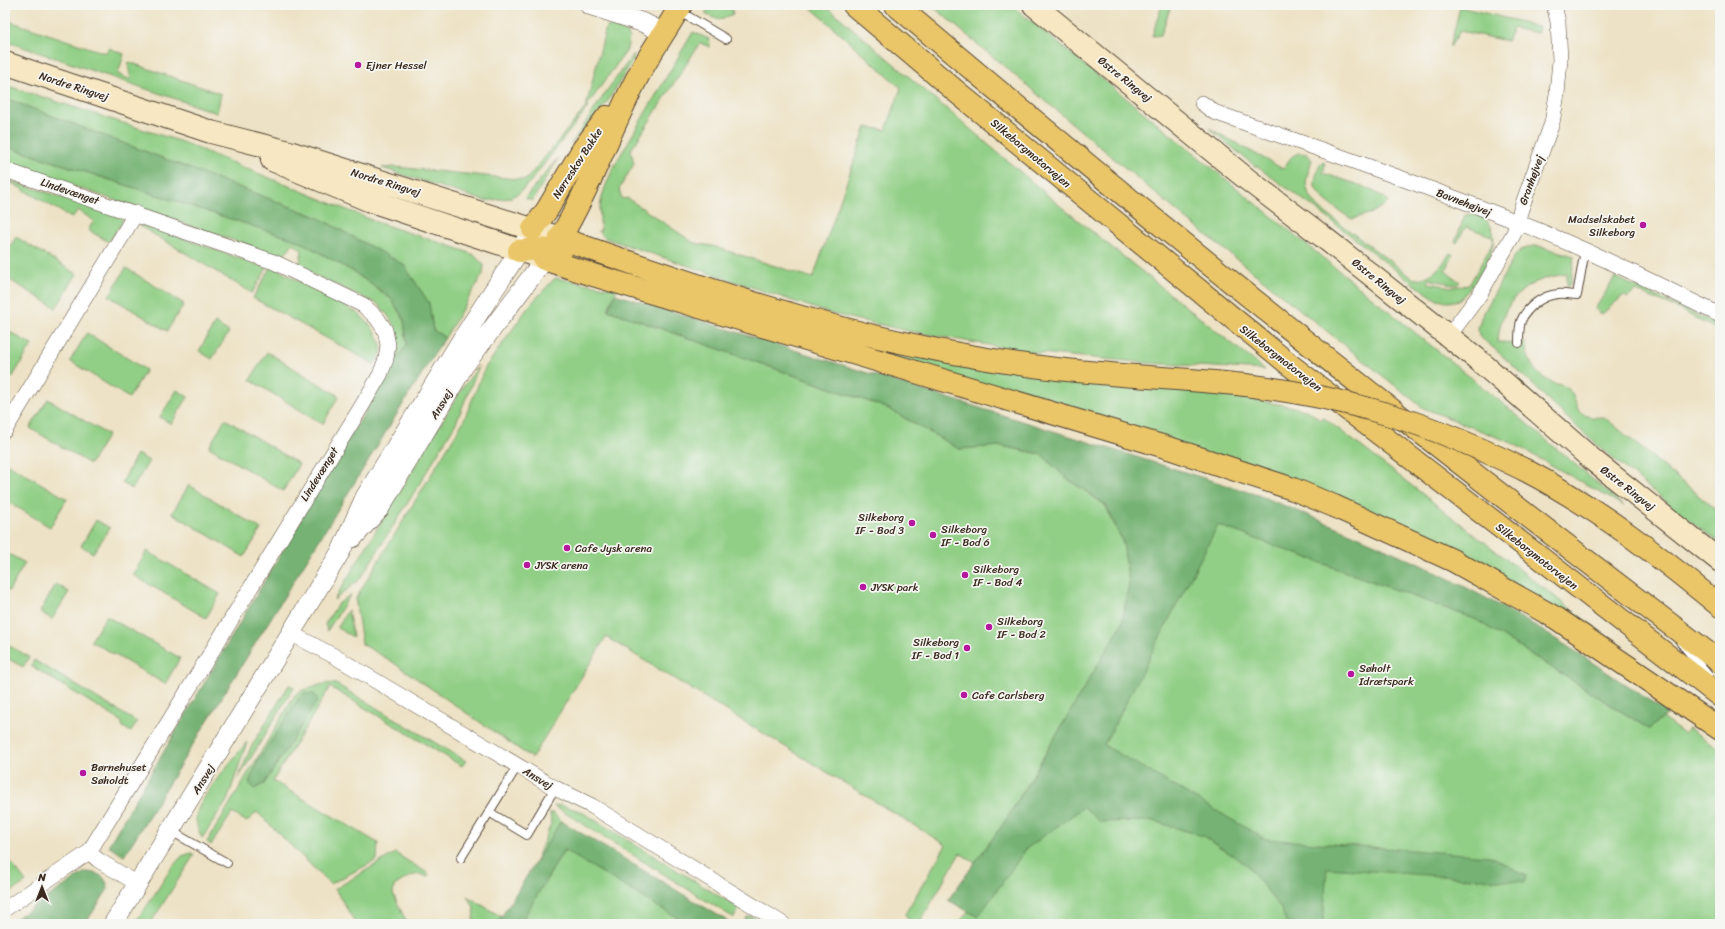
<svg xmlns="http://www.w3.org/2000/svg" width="1725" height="929" viewBox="0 0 1725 929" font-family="Sriracha,sans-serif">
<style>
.green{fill:#91cf86;stroke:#667c52}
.forest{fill:#74b273;stroke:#586e48}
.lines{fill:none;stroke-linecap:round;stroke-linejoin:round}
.service-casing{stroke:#564637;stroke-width:10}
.minor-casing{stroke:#564637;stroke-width:16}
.tertiary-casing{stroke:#564637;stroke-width:20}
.secondary-casing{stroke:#564637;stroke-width:24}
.primary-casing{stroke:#564637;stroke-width:24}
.motorway-casing{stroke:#564637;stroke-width:24}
.service{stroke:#fff;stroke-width:8}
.minor{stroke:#fff;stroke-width:15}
.tertiary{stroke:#fff;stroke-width:19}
.secondary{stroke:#f7e8c3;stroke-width:22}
.primary{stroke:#eac669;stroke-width:22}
.motorway{stroke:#eac669;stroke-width:22}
.motorway-bridge-casing{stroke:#564637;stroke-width:24;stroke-linecap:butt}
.motorway-bridge{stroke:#eac669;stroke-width:22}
.poi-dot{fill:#b5179e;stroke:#f6f6f2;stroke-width:1.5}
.labels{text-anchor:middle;stroke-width:3.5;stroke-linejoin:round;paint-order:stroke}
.poi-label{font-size:11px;fill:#3b2a1e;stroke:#f6f6f2;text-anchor:start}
.street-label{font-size:11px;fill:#3b2a1e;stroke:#f6f6f2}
</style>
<rect width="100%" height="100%" fill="#f6f6f2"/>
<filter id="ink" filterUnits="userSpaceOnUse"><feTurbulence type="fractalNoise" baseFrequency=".025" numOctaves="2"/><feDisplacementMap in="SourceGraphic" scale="8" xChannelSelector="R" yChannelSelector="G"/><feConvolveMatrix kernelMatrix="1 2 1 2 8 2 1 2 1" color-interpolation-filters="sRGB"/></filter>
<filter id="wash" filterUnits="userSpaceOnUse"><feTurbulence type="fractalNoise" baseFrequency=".012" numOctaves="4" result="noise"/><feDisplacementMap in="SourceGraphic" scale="16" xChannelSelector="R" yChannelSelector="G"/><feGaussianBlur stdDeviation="0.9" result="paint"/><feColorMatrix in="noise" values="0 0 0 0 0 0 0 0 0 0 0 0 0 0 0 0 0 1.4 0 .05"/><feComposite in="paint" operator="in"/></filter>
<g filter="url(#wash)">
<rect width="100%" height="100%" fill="#ede2c5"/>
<path class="green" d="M635 5H657L653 11 649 13 638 9Z
M711 5H731L733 14C720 20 719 21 705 14Z
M808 5H825L1059 205 1265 370 1148 363 1028 352 908 331 832 314 605 238 598 231 601 230C597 204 603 192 613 168L693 32 709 39 710 47 700 43 631 150 634 164 619 189 622 199 627 198 694 243 712 246 813 278 866 127 886 130 901 88Z
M931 5H1011L1518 416 1624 506 1512 443 1423 408 1179 213Z
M1162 5H1171L1161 35 1152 36Z
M1498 5H1537L1535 7C1521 10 1509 9 1495 6Z
M1460 7 1522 22 1539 28 1538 33 1513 28 1507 41 1460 31 1450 47Z
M9 21 105 53 109 48 124 54 118 74 131 80 128 65 129 62 221 94 217 113 5 41V32Z
M614 26 628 33 629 38 627 50 586 107H588L530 182 519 193 509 198 485 201 382 168 395 167 526 180 586 107 606 27Z
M634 54 633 60 606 104 571 144 608 89Z
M5 85 182 142 379 223 459 249 474 255 484 265 483 274 445 338 433 330 429 303 404 265 317 217 5 98Z
M1209 128 1283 169C1291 158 1292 151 1307 154L1312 160C1304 184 1303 188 1319 208L1414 279C1431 279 1441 267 1450 253L1453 255 1446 270 1450 275 1460 282 1457 285 1428 279 1429 283 1452 287 1469 285 1494 241 1491 236 1467 227 1463 231 1457 243 1455 242 1465 215C1475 213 1481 215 1488 222 1507 243 1474 284 1460 300L1448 302 1437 300 1410 281 1312 206 1246 159Z
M5 146 299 241 354 272 391 299 404 320 407 345 396 359C402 335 394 321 378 304L299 268 302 250 293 243 282 258 245 244 5 163Z
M559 157 532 201 525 198Z
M1324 162 1325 165 1323 173C1342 180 1374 187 1389 202L1372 213 1352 219C1342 213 1317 197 1315 186 1314 180 1318 170 1320 164Z
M5 179 117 215 122 218V222L109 242 88 230 94 221 78 210 72 218Z
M145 225 267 268 252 293 140 226Z
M16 237 77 274 56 308 5 277V254Z
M1533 246H1539L1574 256 1571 283 1567 287V274C1527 278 1500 301 1498 342L1525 343C1528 361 1534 374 1551 382 1555 384 1561 384 1565 387 1583 398 1566 420 1604 417L1717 511 1720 509V544C1678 511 1635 478 1595 443 1555 409 1520 369 1479 336L1478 328 1481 318 1515 255 1521 250Z
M271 266 359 314C368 322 384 339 381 353 380 356 376 361 374 364L253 298Z
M126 268 184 304 167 331 109 296Z
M1615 277 1720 326V331L1676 308 1636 291 1627 298 1624 295 1602 314 1595 309Z
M555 278 617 289 608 310 887 408 959 449 1001 446 1041 454 1065 477 1105 505 1123 542 1129 583 1122 624 1008 817 975 863 960 853 919 924H912L905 914 946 845 606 637 532 758 391 661 362 644 356 604V598L463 422 485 368 529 306Z
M215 323 229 332 212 359 199 351Z
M5 329 32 345 12 378 5 375Z
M818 332 1284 405 1309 411 1320 420 1323 417 1625 651 1496 573 1403 531Z
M87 333 146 370 129 398 70 361Z
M267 352 339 396 323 424 250 380Z
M479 366 456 423 412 496 360 579 334 600 463 387Z
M177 390 188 397 171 424 160 417Z
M48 399 108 435 90 464 30 428Z
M225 419 299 464 283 491 209 447Z
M137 454 149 461 132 489 122 483Z
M8 464 67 499 50 527 5 500V468Z
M189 485 261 529 244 557 172 513Z
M96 520 110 528 93 553 81 546Z
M1218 525 1475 619 1649 729 1662 718 1684 734 1688 728 1720 749V924H958L1103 745Z
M147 551 220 594 206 618 133 575Z
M5 552 25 563 9 591 5 589Z
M56 584 69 592 52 619 40 612Z
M351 594 327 631 325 624 337 605Z
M348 610 353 637 337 628Z
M106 616 180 658 165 684 91 641Z
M5 643 29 657 23 667 5 657Z
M34 660 137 722 131 732 123 727 121 721 31 666Z
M327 683 336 684 466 761 462 766 330 687 273 781 378 843 377 860 330 884 257 812 247 822 232 813 211 845 207 842 295 695 303 690Z
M289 685 294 687 238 779 251 747Z
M247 742 227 801 202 838C199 832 196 825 196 817 197 800 235 757 247 742Z
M560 805 580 811 737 907 738 910 734 918 554 806Z
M550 813H553L561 821 535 863 551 824Z
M564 850 691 924H520Z
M192 853 194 855 150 924H134L147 906 172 867 182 856Z
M395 853 429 874 427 877 421 874 410 876 394 886 393 894 406 921 405 924H356L335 889Z
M5 855 26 882 5 896Z
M467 896 502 917 497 924H473L474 907Z
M752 916 766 924H746L744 922 747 917Z"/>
<path class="forest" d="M5 98 317 217 404 265 429 303 433 330 445 338 426 367 124 856 108 846 396 359 407 345 404 320 391 298 354 272 299 241 5 146Z
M615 294 1258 495C1328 523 1398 552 1465 587 1536 623 1602 669 1668 713L1649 729 1475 619 1218 525 1104 745 1265 839 1490 856 1527 876 1525 882 1327 868 1323 924H1287L1280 907 1247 865 1203 836 1153 821 1100 822 1084 807 1026 849 978 917 948 900 1008 817 1122 624 1129 583 1123 542 1106 505 1065 477 1041 454 1001 446 959 449 887 408 608 310Z
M304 693 314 694 318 700 264 784 254 789 249 782 258 761 299 698Z
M561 821 731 923V924H687L564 850 520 924H497Z
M85 872C97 872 107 876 108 889L85 924H8Z"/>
</g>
<g filter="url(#ink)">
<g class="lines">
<g class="service-casing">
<path id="service" d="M679 11 726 39
M1519 343C1519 336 1519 328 1521 321 1527 307 1543 295 1558 294 1564 293 1571 295 1577 295L1585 250
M1681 643 1708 675
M489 812 527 835 555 788
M171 831 227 863
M461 858 518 765"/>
</g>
<g class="minor-casing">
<path id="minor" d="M1202 103 1214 112C1315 148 1417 182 1517 222 1587 249 1653 282 1720 315
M5 170 274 262 363 305 377 318 385 330 388 345 386 359 380 375 363 404 89 852
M1448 337 1480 294 1514 233 1521 209 1552 123 1557 94 1560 60 1558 22 1554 5
M5 430 136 213
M292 634 334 656 555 788 592 806 783 924
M5 909 89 852 98 860 138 884"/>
</g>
<g class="tertiary-casing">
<path id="tertiary" d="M589 5 644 23 664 33
M353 538 380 508 464 366 553 248
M113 924 341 551 365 497 462 339 527 239"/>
</g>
<g class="secondary-casing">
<path id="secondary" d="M1034 5 1248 180 1322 236 1476 358 1594 461 1720 561
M5 63 211 132 289 152 560 238
M272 160 368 200 537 256"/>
</g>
<g class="primary-casing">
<path id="primary" d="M533 229 547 210 583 149 607 117
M560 238C590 188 610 130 637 78 650 53 667 29 681 5"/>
</g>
<g class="motorway-casing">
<path id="motorway" d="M854 5 958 93 1290 365 1720 696
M896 5C1164 232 1439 451 1720 662
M560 238C682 281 806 324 933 349 988 360 1044 369 1100 373 1151 378 1202 380 1253 386
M519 251C534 249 547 248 561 252
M544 259 593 275 1172 449 1293 489 1334 506 1452 560 1556 618 1720 729
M1525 470C1596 507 1658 555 1720 606"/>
</g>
<use href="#service" class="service"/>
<use href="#minor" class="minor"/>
<use href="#tertiary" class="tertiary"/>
<use href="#secondary" class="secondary"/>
<use href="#primary" class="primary"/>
<use href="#motorway" class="motorway"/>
<g class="motorway-bridge-casing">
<path id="motorway-bridge" d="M1253 386C1292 391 1331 398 1369 409 1423 423 1474 445 1525 470"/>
</g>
<use href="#motorway-bridge" class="motorway-bridge"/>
</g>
</g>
<g class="poi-dot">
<circle cx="358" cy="65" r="4"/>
<circle cx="1643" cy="225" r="4"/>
<circle cx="912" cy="523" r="4"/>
<circle cx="933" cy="535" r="4"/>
<circle cx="567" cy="548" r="4"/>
<circle cx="527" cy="565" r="4"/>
<circle cx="965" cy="575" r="4"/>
<circle cx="863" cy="587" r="4"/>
<circle cx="989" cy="627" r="4"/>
<circle cx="967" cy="648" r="4"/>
<circle cx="1351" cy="674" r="4"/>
<circle cx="964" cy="695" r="4"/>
<circle cx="83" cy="773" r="4"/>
</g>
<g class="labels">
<g class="poi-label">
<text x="366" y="69">Ejner Hessel</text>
<text x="1635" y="223" text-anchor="end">Madselskabet<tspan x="1635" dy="13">Silkeborg</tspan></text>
<text x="904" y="521" text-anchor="end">Silkeborg<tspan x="904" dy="13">IF - Bod 3</tspan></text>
<text x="941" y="533">Silkeborg<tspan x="941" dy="13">IF - Bod 6</tspan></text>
<text x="575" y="552">Cafe Jysk arena</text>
<text x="535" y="569">JYSK arena</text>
<text x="973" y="573">Silkeborg<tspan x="973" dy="13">IF - Bod 4</tspan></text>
<text x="871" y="591">JYSK park</text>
<text x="997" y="625">Silkeborg<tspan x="997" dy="13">IF - Bod 2</tspan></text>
<text x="959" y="646" text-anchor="end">Silkeborg<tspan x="959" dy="13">IF - Bod 1</tspan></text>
<text x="1359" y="672">Søholt<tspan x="1359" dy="13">Idrætspark</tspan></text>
<text x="972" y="699">Cafe Carlsberg</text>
<text x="91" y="771">Børnehuset<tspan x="91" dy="13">Søholdt</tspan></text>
</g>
<g class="street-label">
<text transform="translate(1125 79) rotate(39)" y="4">Østre Ringvej</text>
<text transform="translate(74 86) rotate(18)" y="4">Nordre Ringvej</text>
<text transform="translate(1031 153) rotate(40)" y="4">Silkeborgmotorvejen</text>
<text transform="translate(577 163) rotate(-57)" y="4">Nørreskov Bakke</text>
<text transform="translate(1531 180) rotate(-70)" y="4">Granhøjvej</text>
<text transform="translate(386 182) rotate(17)" y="4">Nordre Ringvej</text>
<text transform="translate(70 191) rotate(19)" y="4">Lindevænget</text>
<text transform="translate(1464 202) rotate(21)" y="4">Bavnehøjvej</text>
<text transform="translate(1379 281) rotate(39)" y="4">Østre Ringvej</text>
<text transform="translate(1281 358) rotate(38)" y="4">Silkeborgmotorvejen</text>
<text transform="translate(441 404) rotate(-59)" y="4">Ansvej</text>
<text transform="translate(319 474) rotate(-58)" y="4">Lindevænget</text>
<text transform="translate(1628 488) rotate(38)" y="4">Østre Ringvej</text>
<text transform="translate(1537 556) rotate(38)" y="4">Silkeborgmotorvejen</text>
<text transform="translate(538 778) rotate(31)" y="4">Ansvej</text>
<text transform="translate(203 779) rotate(-58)" y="4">Ansvej</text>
</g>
</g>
<rect width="1725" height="929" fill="none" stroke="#f6f6f2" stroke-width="20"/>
<g transform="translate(42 887)" stroke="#f6f6f2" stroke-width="3" paint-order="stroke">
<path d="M0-3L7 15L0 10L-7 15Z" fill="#3b2a1e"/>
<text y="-6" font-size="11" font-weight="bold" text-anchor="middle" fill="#3b2a1e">N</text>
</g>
</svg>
